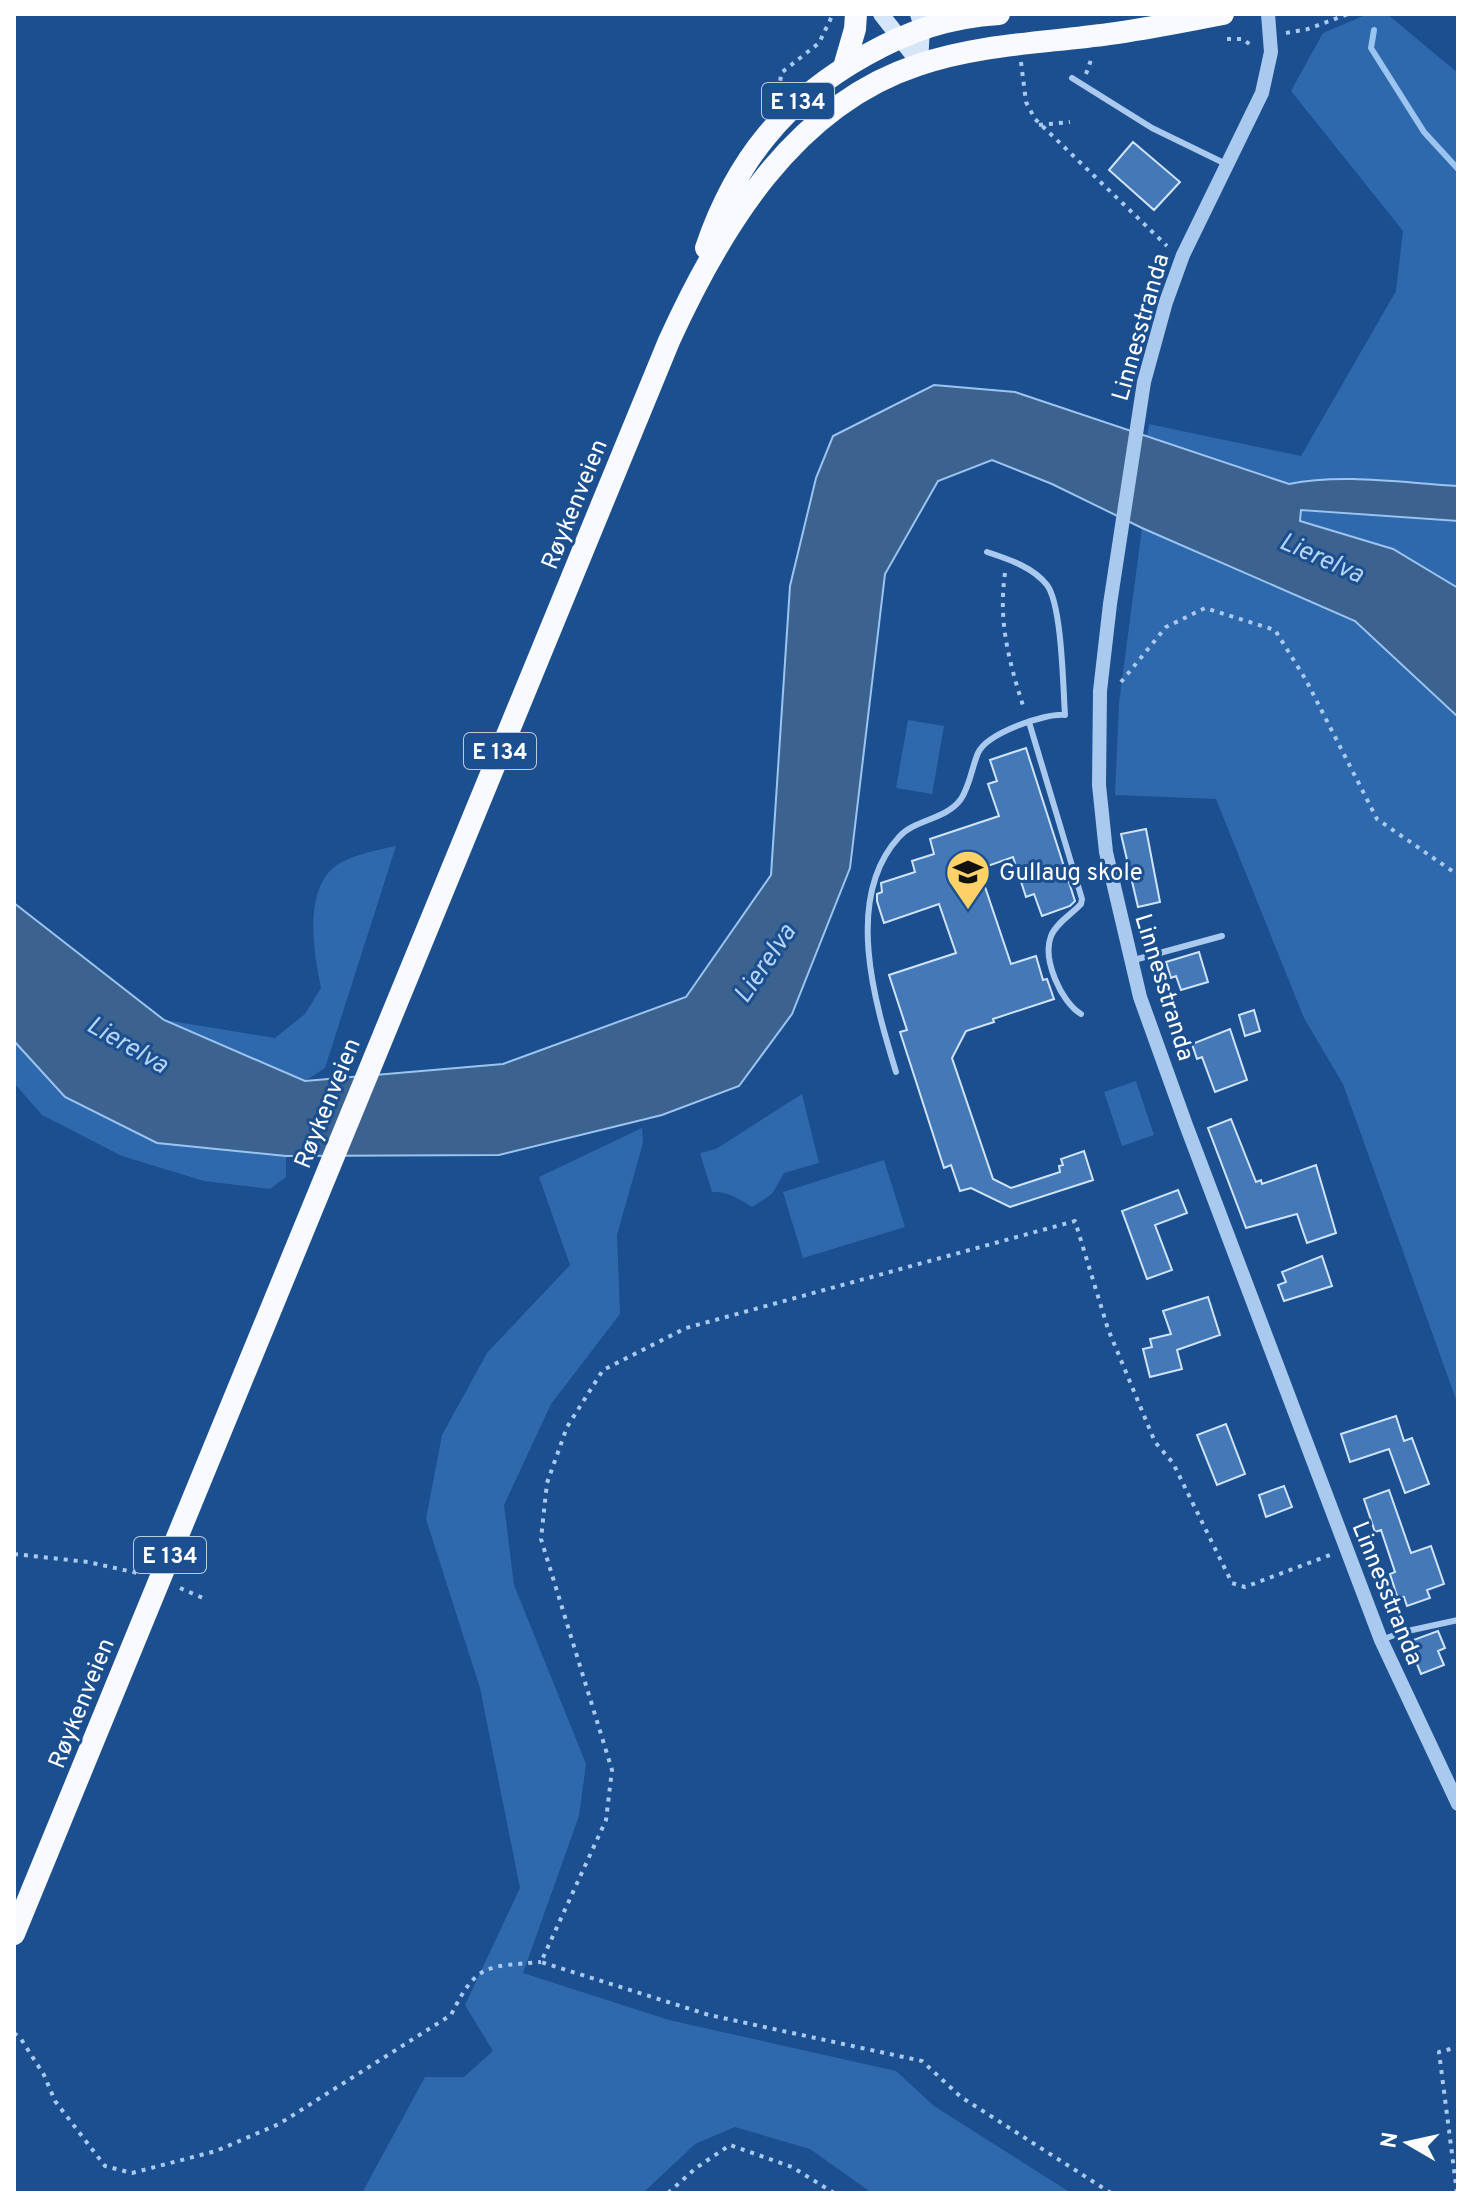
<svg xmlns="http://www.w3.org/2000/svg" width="1472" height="2207" viewBox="0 0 1472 2207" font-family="Overpass,sans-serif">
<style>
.green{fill:#2e69ad}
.water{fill:#3c6290;stroke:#9cc4f0;stroke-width:2}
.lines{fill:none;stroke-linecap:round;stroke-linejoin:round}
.stream{stroke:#9cc4f0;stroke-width:6}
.building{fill:#4478b7;stroke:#cfe3fa;stroke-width:2}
.path{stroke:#a9c9ee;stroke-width:4;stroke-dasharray:4 6;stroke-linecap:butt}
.service{stroke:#a9c9ee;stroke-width:6}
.tertiary{stroke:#a9c9ee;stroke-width:14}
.secondary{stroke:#d6e6fa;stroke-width:16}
.trunk{stroke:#f8faff;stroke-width:22}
.labels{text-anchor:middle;stroke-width:6;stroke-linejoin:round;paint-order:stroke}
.shield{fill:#1b4f8f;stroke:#bbcadd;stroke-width:2}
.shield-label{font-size:22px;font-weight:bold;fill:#fff}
.street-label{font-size:24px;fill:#fff;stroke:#1b4f8f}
.poi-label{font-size:24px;fill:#fff;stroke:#1b4f8f;text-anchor:start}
.water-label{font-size:26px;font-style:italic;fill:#b5d3f5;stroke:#1b4f8f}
</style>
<rect width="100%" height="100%" fill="#1b4f8f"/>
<path class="green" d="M1368 14H1387L1458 73V486C1403 483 1343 473 1289 484L1147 437 1149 424 1301 456 1396 291 1403 231 1291 91 1323 33Z
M1300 510 1458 521V588L1393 549 1300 521Z
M1142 528 1355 621 1458 717V1405L1343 1084 1304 1018 1216 799 1115 795 1119 703Z
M908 720 944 726 932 794 896 788Z
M396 846 325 1068 305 1081 165 1020 275 1038 305 1014 321 988C314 955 304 895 332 869 345 856 378 850 396 846Z
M14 1041 65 1097 157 1143 286 1156V1177L270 1189 204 1181 122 1156 42 1115 14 1083Z
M1136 1081 1154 1135 1122 1146 1104 1092Z
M802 1094 819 1163 784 1173 772 1194 752 1207C740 1199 727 1191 712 1192L700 1153 716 1149Z
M642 1128 643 1143 617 1235 620 1314 551 1404 504 1505 514 1585 586 1764 579 1816 523 1973 669 2020 896 2071 934 2106 1071 2193H872L810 2149 735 2127 695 2144 643 2193H362L425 2077H464L493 2051 465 2005 520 1888 480 1688 426 1519 442 1435 487 1353 570 1265 539 1177Z
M884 1160 905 1227 803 1258 783 1192Z"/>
<path class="water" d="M934 385 1015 392 1289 484C1343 473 1403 483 1458 486V521L1301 510 1300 521 1393 549 1458 588V717L1355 621 1142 528 1052 484 992 460 938 481 885 574 850 868 792 1014 739 1086 662 1115 499 1155 286 1156 157 1143 65 1097 14 1041V903L164 1020 305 1081 503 1064 686 997 771 875 790 586 816 478 833 436Z"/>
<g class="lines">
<path class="stream" d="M1374 30 1371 48 1424 132 1458 169"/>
</g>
<path class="building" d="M1133 142 1180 182 1154 210 1109 170Z
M1026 748 1075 901 1070 906 1042 916 1034 894 1026 897 1013 857 979 869 1011 964 1036 956 1043 980 1047 979 1054 999 993 1019 994 1022 966 1031 952 1058 993 1179 1011 1188 1060 1172 1059 1166 1063 1165 1061 1159 1084 1151 1093 1180 1010 1207 971 1188 960 1191 951 1165 944 1168 900 1032 907 1030 889 975 956 953 939 904 884 923 877 901V894L882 892 881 883 915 872 912 861 934 854 930 839 999 816 988 784 997 781 990 760Z
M1146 829 1160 902 1138 907 1121 834Z
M1199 952 1208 982 1181 990 1176 976 1171 978 1166 962Z
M1254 1010 1260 1031 1245 1036 1239 1015Z
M1230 1029 1247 1080 1215 1092 1202 1057 1197 1059 1192 1044Z
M1231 1119 1256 1182 1261 1180 1262 1184 1316 1165 1336 1233 1307 1243 1297 1214 1246 1228 1208 1128Z
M1178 1190 1187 1213 1155 1225 1172 1270 1147 1279 1122 1211Z
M1322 1256 1332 1286 1284 1301 1278 1285 1286 1282 1282 1272Z
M1208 1297 1220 1335 1177 1350 1182 1369 1150 1377 1143 1349 1152 1347 1150 1339 1171 1334 1163 1311Z
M1396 1416 1404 1441 1412 1438 1429 1484 1405 1493 1389 1449 1350 1462 1341 1434Z
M1226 1424 1245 1474 1217 1485 1197 1435Z
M1284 1486 1292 1507 1266 1517 1259 1495Z
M1389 1490 1411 1553 1431 1546 1444 1584 1427 1590 1430 1598 1407 1606 1404 1597 1398 1599 1390 1574 1395 1572 1381 1530 1375 1532 1364 1499Z
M1438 1631 1445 1648 1438 1651 1444 1665 1421 1674 1408 1642Z"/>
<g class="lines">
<path class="path" d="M1286 33 1308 29 1348 14
M1227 39H1243L1253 47
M1021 62 1026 102 1035 119 1167 246
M1086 74 1092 57
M783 90 780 84 781 73 819 43 833 14
M1039 125 1070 122
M1005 573C998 623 1009 661 1024 709
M1121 682 1166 627 1205 608 1275 630 1306 680 1377 819 1458 875
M14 1554 88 1562 142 1574
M180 1588 203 1598
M14 2033 21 2039 44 2075 55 2101 105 2166 132 2173 216 2151 279 2124 451 2015C477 1962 487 1967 541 1962
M668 2193 696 2168 730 2145 792 2167 834 2193
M1111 2193 961 2097 922 2061 709 2015 541 1962 606 1820 612 1770 541 1539 547 1483 567 1427 603 1370 686 1328 1075 1221 1108 1329 1155 1442 1173 1463 1232 1583 1245 1587 1330 1555
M1457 2193 1439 2052 1458 2047"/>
<path class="service" d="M1072 78 1152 128 1226 164
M1029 722 1082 899 1081 904C1072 914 1056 923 1051 936 1042 959 1061 1002 1081 1014
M1134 960 1222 936
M896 1072C875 1003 843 898 899 837 915 819 946 820 961 799 970 785 972 767 978 753 987 733 1045 713 1065 715 1063 687 1062 605 1047 585 1033 567 1008 559 987 552
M1381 1640 1403 1632 1458 1620"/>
<path class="tertiary" d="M1268 14 1271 52 1262 93 1183 255 1166 302 1144 382 1110 604 1100 691 1099 785 1106 852 1140 997 1186 1125 1381 1640 1458 1804"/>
<path class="secondary" d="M881 14 920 64
M918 14 922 27 920 64"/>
<path class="trunk" d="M844 67 855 29 856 14
M706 248C736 160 785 100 866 55 909 31 949 17 999 14
M14 1934 669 341C720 229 793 106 918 65 980 44 1045 43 1109 34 1147 29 1185 21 1223 14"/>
</g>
<defs>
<g id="school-pin" transform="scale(2.3)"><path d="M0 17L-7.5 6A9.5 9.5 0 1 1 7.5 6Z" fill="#ffd166" stroke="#1b4f8f"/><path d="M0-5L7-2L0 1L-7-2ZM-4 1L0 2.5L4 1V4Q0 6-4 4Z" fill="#111"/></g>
</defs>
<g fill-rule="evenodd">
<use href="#school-pin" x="968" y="872"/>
</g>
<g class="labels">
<g class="shield">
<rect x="762" y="83" width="72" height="36" rx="6"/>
<rect x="464" y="733" width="72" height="36" rx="6"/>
<rect x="134" y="1537" width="72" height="36" rx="6"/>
</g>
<g class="shield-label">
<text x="798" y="109">E 134</text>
<text x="500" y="759">E 134</text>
<text x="170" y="1563">E 134</text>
</g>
<g class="street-label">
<text transform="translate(1140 327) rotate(-74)" y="8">Linnesstranda</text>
<text transform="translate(574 504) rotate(-68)" y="8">Røykenveien</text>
<text transform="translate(1165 987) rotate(73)" y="8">Linnesstranda</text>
<text transform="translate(327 1103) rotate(-68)" y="8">Røykenveien</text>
<text transform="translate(1388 1593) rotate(68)" y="8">Linnesstranda</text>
<text transform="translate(81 1703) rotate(-68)" y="8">Røykenveien</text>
</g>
<g class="poi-label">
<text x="999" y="880">Gullaug skole</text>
</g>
<g class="water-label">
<text transform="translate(1322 557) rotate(24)" y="9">Lierelva</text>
<text transform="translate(764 963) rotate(-56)" y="9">Lierelva</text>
<text transform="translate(128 1044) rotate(30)" y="9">Lierelva</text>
</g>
</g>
<rect width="1472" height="2207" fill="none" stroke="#ffffff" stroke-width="32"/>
<g transform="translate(1408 2143) rotate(279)" stroke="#1b4f8f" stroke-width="6" paint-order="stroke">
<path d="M0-6L14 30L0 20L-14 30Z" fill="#ffffff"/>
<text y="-12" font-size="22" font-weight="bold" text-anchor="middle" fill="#ffffff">N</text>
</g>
</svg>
